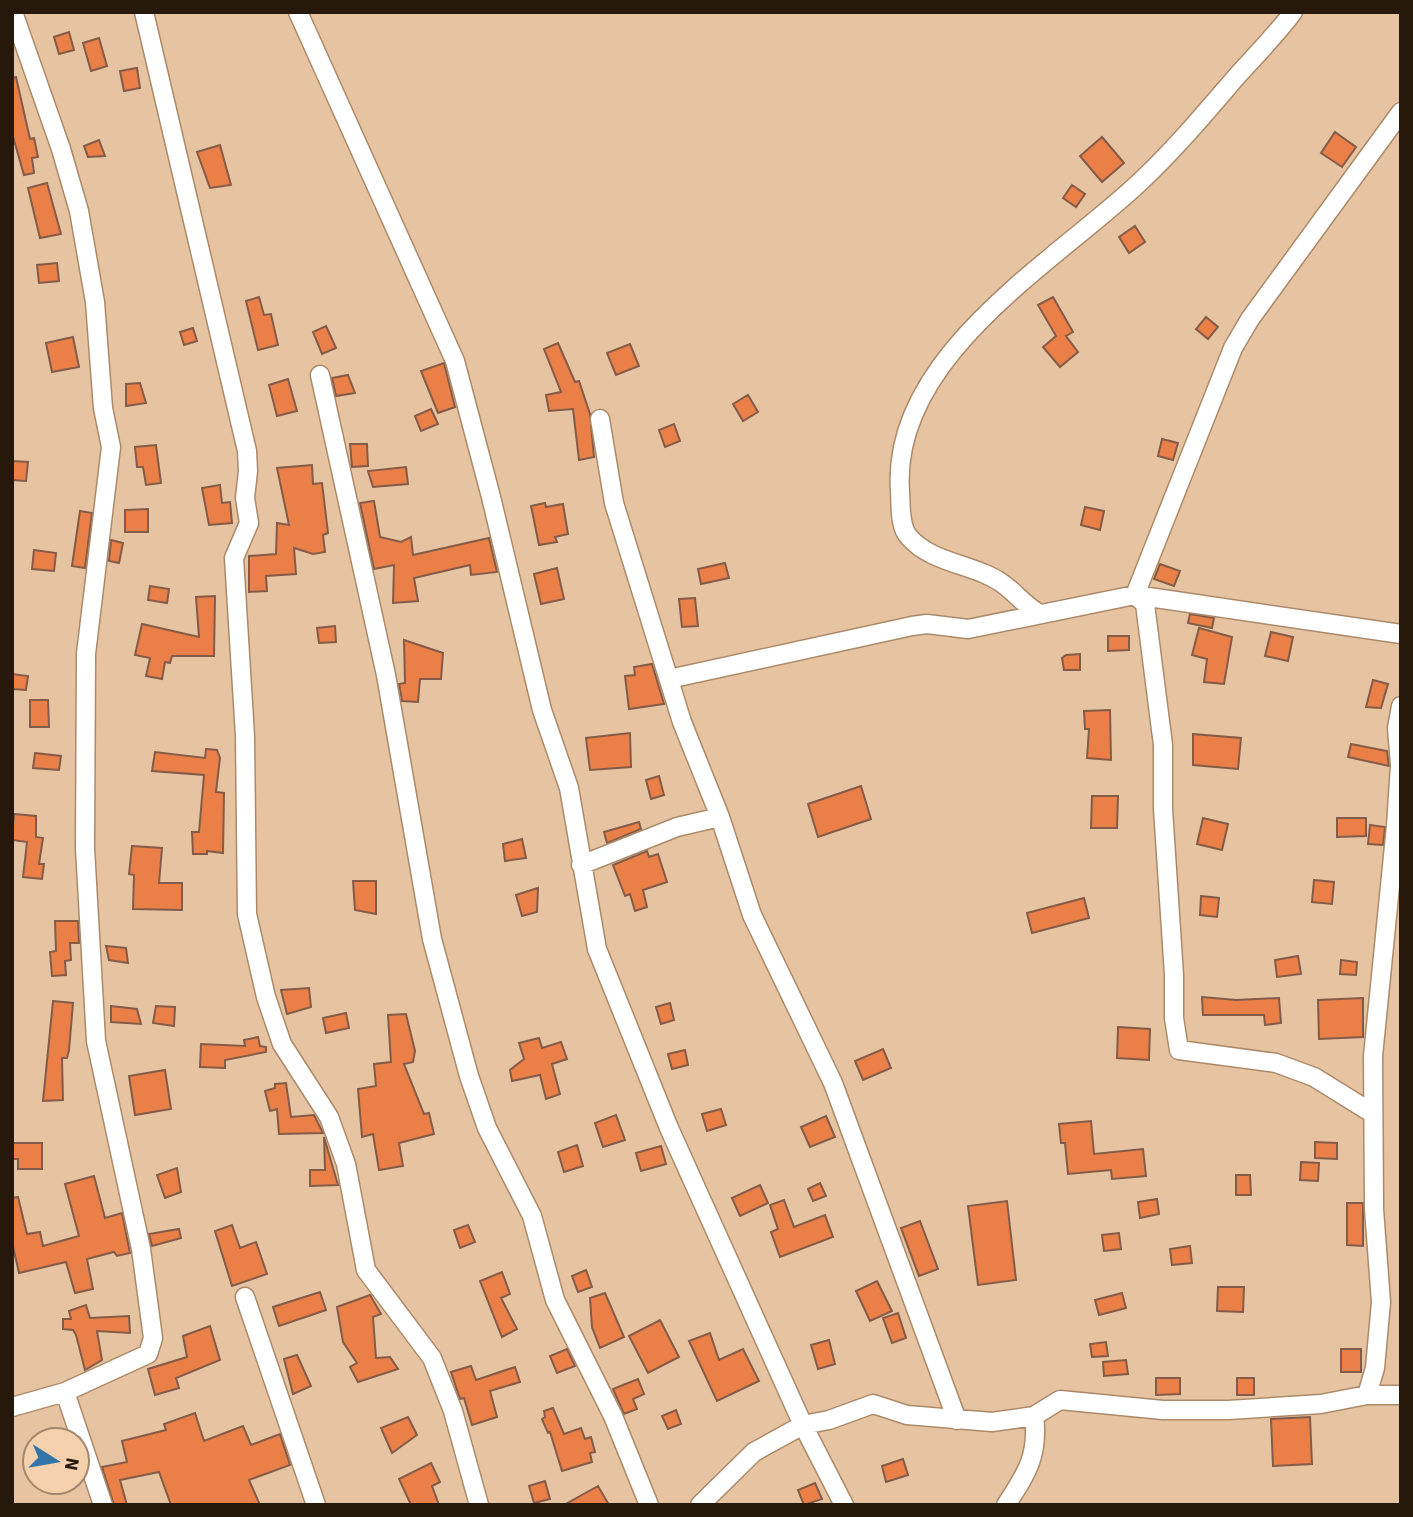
<svg xmlns="http://www.w3.org/2000/svg" width="1413" height="1517" viewBox="0 0 1413 1517" font-family="'Source Sans 3',sans-serif">
<style>
.building{fill:#ea8048;stroke:#845b48;stroke-width:2}
.lines{fill:none;stroke-linecap:round;stroke-linejoin:round}
.street-casing{stroke:#ac8a69;stroke-width:21}
.street{stroke:#fff;stroke-width:18}
</style>
<rect width="100%" height="100%" fill="#e7c4a1"/>
<path class="building" d="M69 32 74 50 59 54 54 37Z
M99 38 107 66 91 71 83 43Z
M137 68 140 88 124 91 120 71Z
M16 77 30 139 34 138 38 157 32 158 34 173 24 175 12 133V78Z
M1335 132 1356 147 1342 167 1321 153Z
M1102 137 1124 163 1102 182 1080 156Z
M99 140 105 156 88 157 84 146Z
M220 145 231 185 210 188 197 152Z
M47 183 61 234 40 238 28 188Z
M1072 185 1085 194 1076 207 1063 198Z
M1135 226 1145 242 1129 253 1119 237Z
M57 263 59 281 39 283 37 265Z
M259 297 264 315 271 314 278 345 258 350 246 301Z
M1053 297 1073 332 1066 336 1078 352 1060 367 1043 347 1056 336 1038 305Z
M1206 317 1218 327 1208 339 1196 329Z
M326 326 336 348 322 354 313 332Z
M193 328 197 341 184 345 180 332Z
M73 337 79 367 52 372 46 343Z
M558 343 575 382 579 381 590 414 594 457 579 460 573 409 549 411 546 395 561 392 544 349Z
M630 344 639 366 616 375 607 353Z
M444 363 455 407 438 413 421 371Z
M348 375 355 393 336 396 332 378Z
M288 379 297 411 277 416 269 385Z
M140 383 146 403 126 406V384Z
M748 395 758 412 743 421 733 404Z
M431 409 438 424 421 431 415 416Z
M674 424 680 441 665 447 659 430Z
M1162 439 1178 443 1173 460 1158 456Z
M350 444H367L368 466 352 467Z
M156 445 161 483 146 485 143 467H137L135 447Z
M12 461 28 462 26 481 12 480Z
M312 465 313 484 322 483 328 533 323 535 325 552 313 554 294 548 296 574 266 576 267 591 249 592V556L276 554 277 523 289 525 277 468Z
M406 467 408 484 373 487 368 471Z
M220 485 222 503 230 502 232 523 209 525 202 488Z
M374 501 380 537 401 542 411 537 413 555 489 538 497 572 471 575 470 565 414 578 418 601 393 603 394 565 374 569 360 503Z
M545 503 546 507 563 504 568 534 555 537 557 542 539 545 531 506Z
M1085 507 1104 511 1100 530 1081 525Z
M148 509V532H125V510Z
M80 511 92 513 85 568 72 566Z
M111 540 123 543 119 563 109 561Z
M34 550 56 553 54 571 32 569Z
M725 563 729 578 701 584 698 569Z
M1160 564 1180 571 1174 586 1154 579Z
M557 568 564 599 541 604 534 574Z
M150 586 169 589 167 603 148 600Z
M215 596 214 656H172L170 663 165 662 162 679 146 676 150 658 135 655 142 624 199 637 196 597Z
M695 598 698 626 682 627 679 599Z
M1190 614 1214 618 1212 628 1188 623Z
M335 626 336 642 319 643 317 628Z
M1199 628 1232 637 1224 684 1204 682 1207 659 1192 655Z
M1271 632 1293 637 1288 661 1265 656Z
M1108 636H1129V650L1108 651Z
M404 640 443 653 441 679H420L418 702 402 701 399 684 405 683Z
M1080 654V670H1064L1062 658 1066 655Z
M652 664 664 704 629 709 625 676 635 675 634 667Z
M12 674 28 676 26 690 12 689Z
M1373 680 1388 684 1381 708 1366 707Z
M30 700H48L49 727H30Z
M1110 710 1111 760 1087 758 1089 729H1085L1084 711Z
M630 733 631 767 590 770 586 738Z
M1193 734 1241 738 1238 769 1193 765Z
M1351 744 1387 751 1389 766 1348 757Z
M206 749 217 750 220 758 216 792 224 793 223 853 207 851V854H193L192 832H199L204 775 152 771 155 752 205 758Z
M35 753 61 756 59 770 33 768Z
M659 776 664 795 651 799 646 780Z
M861 786 871 819 818 837 808 804Z
M1092 796H1118L1117 828H1091Z
M14 814 36 816V837L43 838 39 864H44L42 879 23 877 27 842 12 840Z
M1203 818 1228 824 1222 850 1197 844Z
M1337 818H1366V836L1337 837Z
M639 822 641 829 607 843 604 832Z
M1370 825 1385 827 1383 845 1368 844Z
M522 839 526 858 505 861 503 844Z
M132 846 162 848 159 883H182V910L133 909 134 875 129 874Z
M647 851 649 857 658 854 667 882 643 890 647 907 635 911 630 894 625 896 613 865Z
M1314 880 1334 882 1332 904 1312 902Z
M353 881H376V914L355 910Z
M538 888 537 912 522 916 516 895Z
M1201 896 1219 898 1217 917 1200 915Z
M1084 898 1089 918 1032 933 1027 913Z
M55 921H78L79 943H70L71 960 65 961 66 975 52 976 50 952 56 951Z
M106 946 126 948 128 963 109 960Z
M1298 956 1301 974 1277 977 1275 960Z
M1341 960 1357 962 1356 975 1340 974Z
M309 988 311 1007 287 1014 281 990Z
M1202 997 1236 1000 1279 998 1281 1023 1265 1025 1264 1015H1203Z
M1363 998V1037L1319 1039 1318 1000Z
M53 1001 73 1003 69 1050 67 1058H62L63 1100 43 1101Z
M670 1003 674 1020 661 1024 656 1007Z
M111 1006 137 1009 141 1024 111 1022Z
M156 1006 175 1007 174 1026 153 1023Z
M346 1013 349 1028 326 1033 323 1018Z
M406 1014 415 1051 413 1062 404 1064 424 1114 429 1113 434 1134 399 1143 403 1166 379 1170 373 1134 362 1137 358 1089 376 1086 374 1064 391 1062 388 1015Z
M1118 1027 1150 1029 1149 1060 1117 1058Z
M258 1037 260 1046 266 1047V1052L225 1060V1068L200 1067 201 1044 245 1046 244 1040Z
M539 1038 542 1048 561 1042 567 1059 552 1064 560 1094 546 1099 540 1075 512 1081 510 1070 524 1059 519 1043Z
M883 1049 891 1068 863 1080 855 1061Z
M685 1050 688 1065 672 1069 668 1054Z
M165 1070 171 1109 135 1115 129 1076Z
M286 1083 291 1117 314 1115 323 1133 279 1134 277 1109 270 1111 265 1091 275 1088V1084Z
M721 1109 726 1125 707 1131 702 1114Z
M616 1115 625 1140 603 1147 595 1123Z
M826 1116 835 1137 810 1147 801 1127Z
M1091 1121 1094 1154 1143 1149 1146 1176 1112 1179 1111 1170 1068 1174 1065 1143H1061L1059 1124Z
M324 1137 338 1185 310 1186V1170H325Z
M1315 1142 1337 1143V1159L1315 1158Z
M12 1143H42V1169H18V1159H12Z
M577 1145 583 1166 564 1172 558 1152Z
M661 1146 666 1164 641 1171 636 1153Z
M1301 1162 1319 1163 1318 1181 1300 1180Z
M177 1168 181 1192 165 1198 157 1175Z
M1236 1175H1250L1251 1195H1236Z
M94 1176 105 1218 122 1213 130 1253 117 1256 114 1252 87 1259 93 1289 75 1293 66 1262 19 1273 12 1242V1198L18 1197 27 1234 40 1232 43 1246 79 1236 65 1184Z
M820 1183 826 1196 813 1201 808 1189Z
M760 1185 768 1203 740 1216 732 1198Z
M1157 1199 1159 1214 1140 1218 1138 1202Z
M784 1200 794 1227 825 1215 833 1237 780 1257 771 1232 778 1229 770 1205Z
M1007 1201 1016 1280 978 1285 968 1206Z
M1347 1203H1363V1246L1347 1245Z
M920 1221 938 1269 919 1276 901 1228Z
M232 1225 240 1248 256 1242 267 1274 232 1286 215 1231Z
M468 1225 475 1242 460 1248 454 1230Z
M179 1229 181 1238 152 1246 149 1234Z
M1119 1233 1121 1249 1104 1251 1102 1235Z
M1190 1246 1192 1263 1172 1265 1170 1249Z
M586 1270 592 1287 578 1292 572 1276Z
M502 1272 510 1294 501 1298 517 1329 502 1337 480 1281Z
M877 1281 892 1311 870 1321 856 1291Z
M1218 1287H1244L1243 1312 1217 1311Z
M320 1292 326 1310 279 1326 273 1307Z
M605 1293 624 1337 600 1348 592 1327 590 1298Z
M1122 1293 1126 1308 1099 1315 1095 1300Z
M370 1295 381 1314 373 1317 376 1358 390 1357 398 1369 358 1382 350 1367 357 1363 343 1342 337 1307Z
M86 1305 90 1318 129 1316 130 1333 97 1331 102 1360 85 1370 76 1335 73 1330 63 1329V1319H71L69 1311Z
M898 1313 906 1338 892 1343 883 1318Z
M660 1320 679 1357 648 1373 629 1336Z
M210 1326 220 1360 176 1378 179 1388 155 1395 148 1369 187 1357 183 1336Z
M710 1333 719 1360 743 1349 759 1381 717 1401 689 1341Z
M829 1340 835 1364 818 1369 811 1345Z
M1106 1342 1108 1356 1092 1357 1090 1344Z
M567 1349 575 1366 557 1373 550 1356Z
M1341 1349H1361V1372H1341Z
M297 1355 311 1386 293 1394 284 1359Z
M1126 1360 1128 1374 1104 1376 1103 1362Z
M471 1366 476 1380 515 1367 520 1382 490 1391 497 1417 472 1425 464 1398 460 1399 451 1372Z
M1156 1378H1180V1394L1156 1395Z
M1237 1378H1254V1395H1237Z
M638 1379 644 1394 633 1399 637 1409 624 1414 613 1389Z
M553 1408 564 1434 581 1428 585 1439 591 1437 595 1452 590 1453 592 1462 562 1471 550 1432 548 1433 542 1419 545 1417 544 1411Z
M676 1410 681 1424 668 1429 662 1416Z
M195 1413 204 1441 243 1426 251 1445 280 1434 290 1465 249 1480 260 1505H171L159 1472 120 1480 127 1505H114L102 1467 127 1462 122 1441 166 1430 164 1424Z
M408 1417 417 1435 392 1453 381 1428Z
M1310 1417 1312 1464 1273 1466 1271 1419Z
M903 1459 908 1475 886 1482 882 1466Z
M431 1463 440 1482 432 1486 439 1505H411L399 1479Z
M545 1481 550 1499 534 1503 529 1486Z
M815 1483 822 1499 804 1505 798 1490Z
M598 1486 609 1505H564Z"/>
<g class="lines">
<g class="street-casing">
<path id="street" d="M144 12 247 451 248 471 245 498 249 523 234 558 245 736 247 914 266 997 282 1044 329 1117 346 1164 366 1270 432 1358 453 1411 479 1505
M298 12 455 361 491 497 542 710 569 788 597 949 669 1128 803 1425 844 1505
M320 375 386 675 432 939 469 1076 487 1128 532 1216 555 1300 613 1416 649 1505
M600 419 614 503 682 722 720 817 752 915 833 1083 957 1420
M1135 595 1145 604 1163 745V809L1174 975V1018L1179 1050 1276 1063 1314 1077 1372 1113
M1135 595 1233 348 1250 319 1401 112
M1040 614C1025 606 1017 594 1003 584 976 564 932 564 909 537 899 527 901 504 900 491 890 356 1057 261 1141 181 1176 148 1206 112 1237 76 1256 55 1276 35 1293 12
M669 679 912 626 927 624 968 629 1135 595 1401 634
M581 865 677 827 720 817
M245 1297 316 1505
M65 1392 103 1505
M1367 1395H1401
M12 1407 65 1392 148 1354 153 1338 141 1249 96 1041 85 848 86 654 111 447 103 408 95 302 79 211 61 149 13 12
M700 1505 754 1452 803 1425 829 1420 873 1404 907 1415 992 1422 1034 1416 1060 1400 1163 1410H1228L1321 1404 1367 1395 1375 1368 1381 1302 1374 1209 1373 1056 1396 826 1400 765 1397 728 1401 706
M1006 1505C1027 1473 1039 1455 1034 1416"/>
</g>
<use href="#street" class="street"/>
</g>
<rect width="1413" height="1517" fill="none" stroke="#26190c" stroke-width="28"/>
<g transform="translate(56 1461) rotate(101)"><circle r="33" fill="#f4d0ad" stroke="#a2876d" stroke-width="2"/>
<path d="M0-5L12 26L0 18L-12 26Z" fill="#3274aa"/>
<text y="-10" font-size="19" font-weight="bold" text-anchor="middle" fill="#26190c">N</text>
</g>
</svg>
